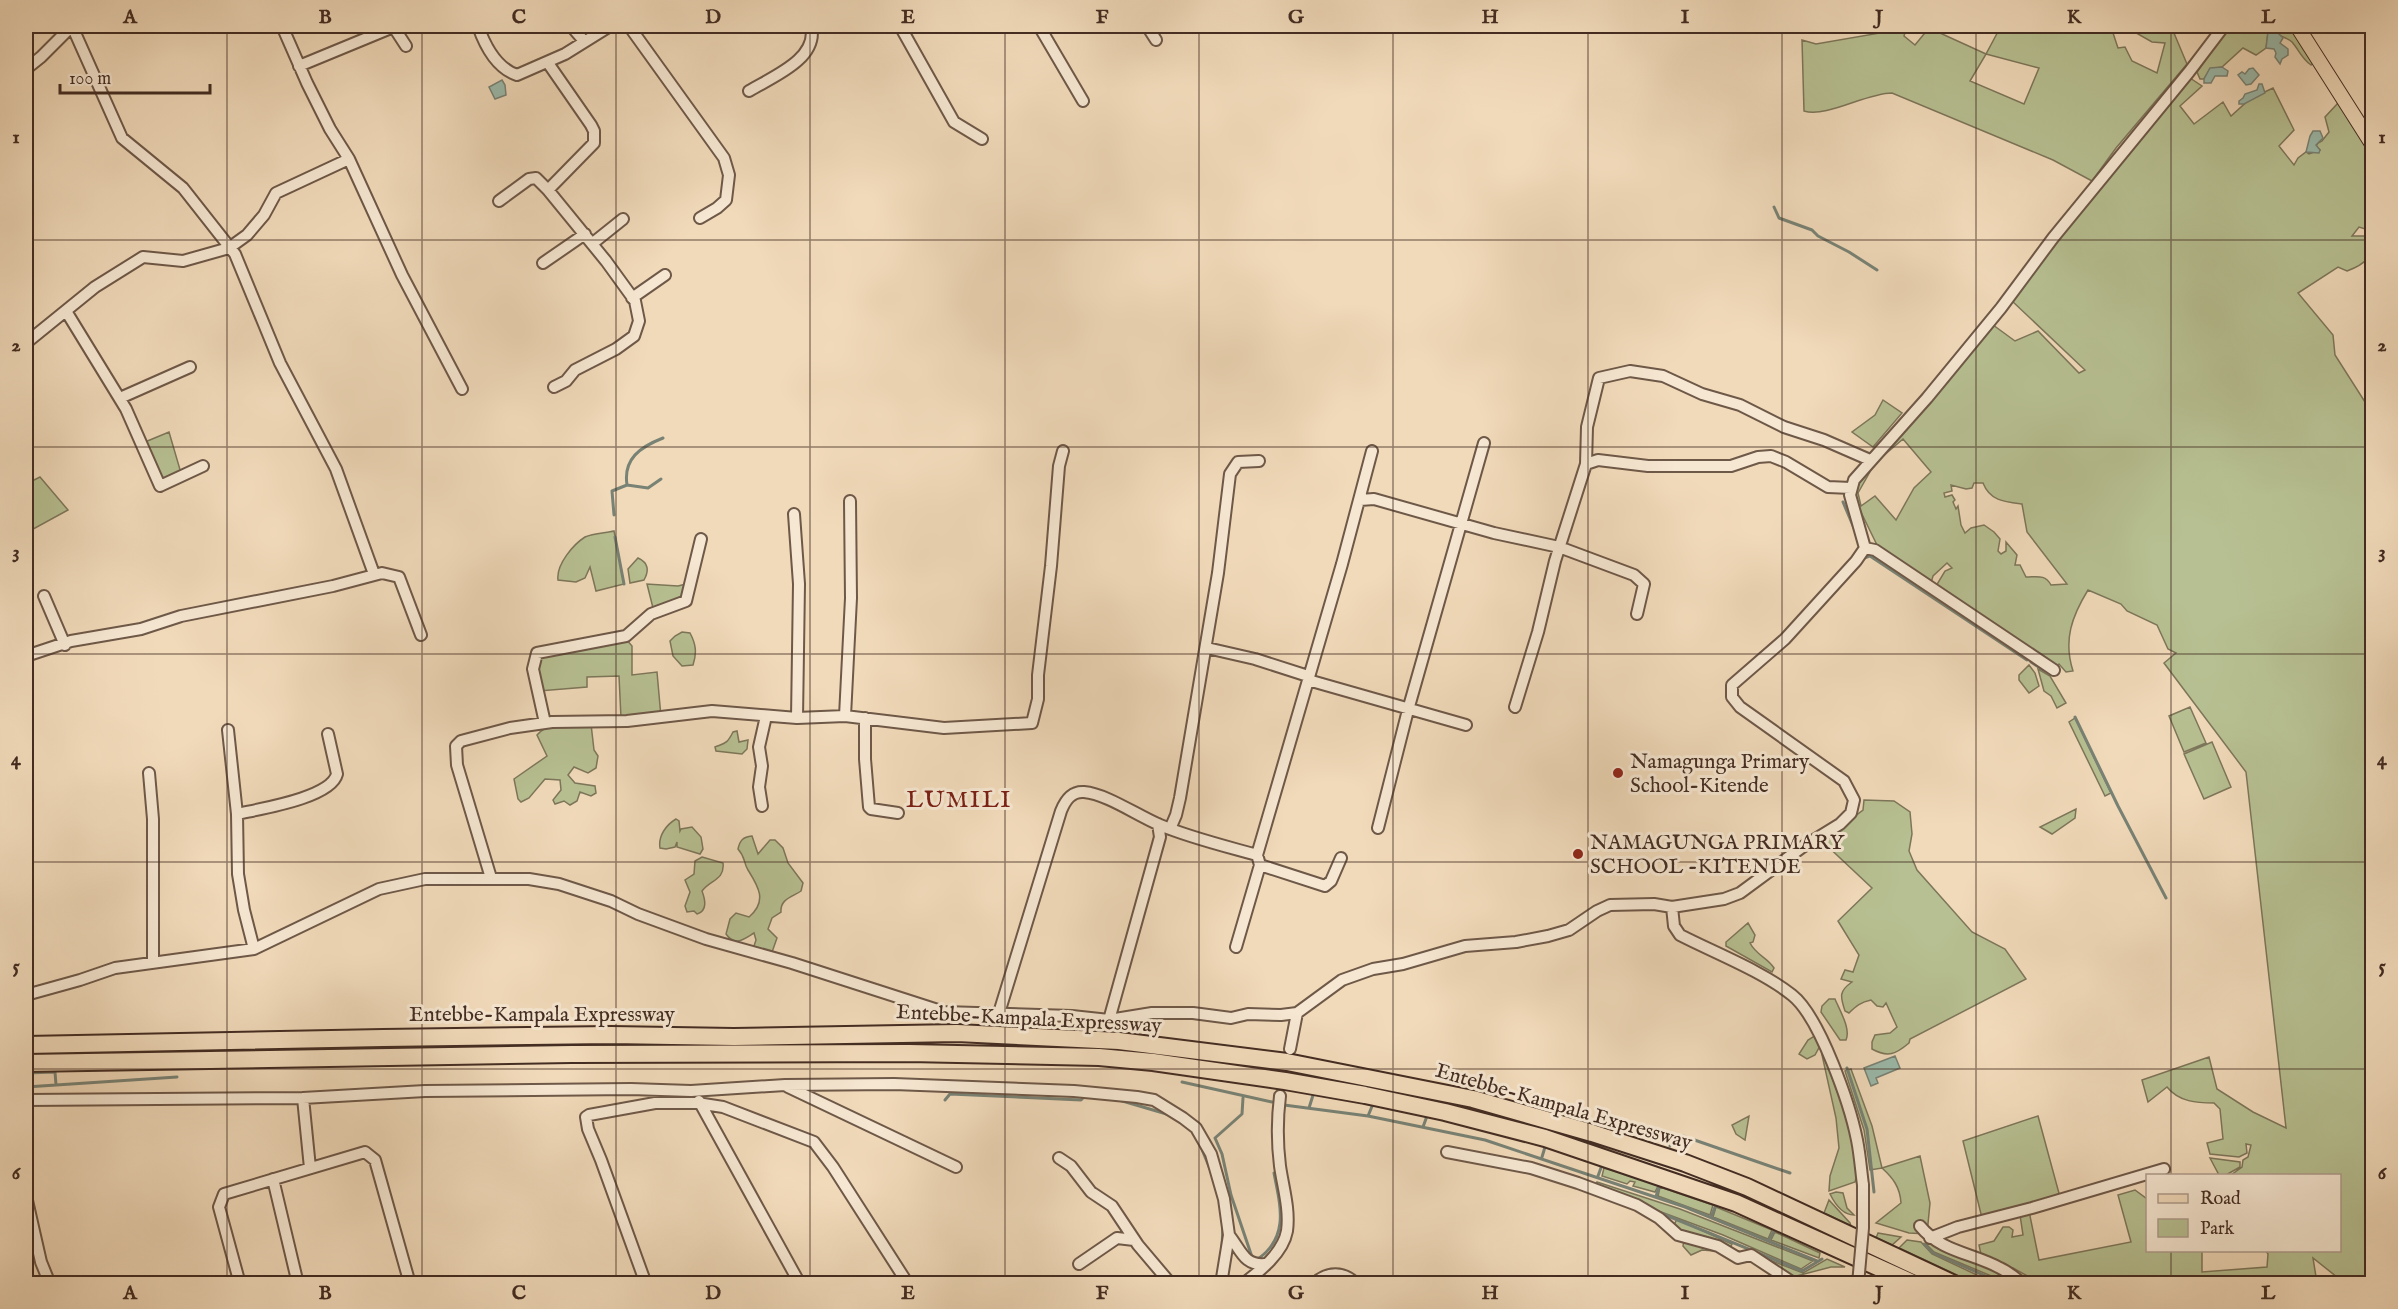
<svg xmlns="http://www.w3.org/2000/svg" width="2398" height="1309" viewBox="0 0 2398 1309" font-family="'IM FELL English',serif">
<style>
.green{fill:#b7c092;stroke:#7d765a;stroke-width:1.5;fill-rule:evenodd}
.water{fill:#9bbbac;stroke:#788275;stroke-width:1.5}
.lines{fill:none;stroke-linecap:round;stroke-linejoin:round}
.stream{stroke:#788275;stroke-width:3}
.minor-casing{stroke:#6e5848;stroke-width:14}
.major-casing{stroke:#432c22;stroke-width:16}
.highway-casing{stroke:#432c22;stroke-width:20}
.minor{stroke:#f6e7d2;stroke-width:10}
.major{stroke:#f1daba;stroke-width:14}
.highway{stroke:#f1daba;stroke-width:16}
.minor-bridge-casing{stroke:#6e5848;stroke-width:14;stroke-linecap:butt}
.minor-bridge{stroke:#f6e7d2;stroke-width:10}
.grid{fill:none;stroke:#432c22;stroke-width:1.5;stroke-opacity:0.55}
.poi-dot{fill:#8f2418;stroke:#f6e7d2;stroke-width:2}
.labels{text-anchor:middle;stroke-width:6;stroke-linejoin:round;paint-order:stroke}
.poi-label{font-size:21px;fill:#432c22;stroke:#f6e7d2;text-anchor:start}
.street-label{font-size:21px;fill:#432c22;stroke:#f6e7d2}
.quarter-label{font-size:24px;letter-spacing:1.5px;fill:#7a1f14;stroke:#f6e7d2}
.neatline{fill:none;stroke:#432c22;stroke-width:2}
.grid-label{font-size:20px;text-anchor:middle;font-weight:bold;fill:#432c22}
</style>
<rect width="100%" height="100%" fill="#f1daba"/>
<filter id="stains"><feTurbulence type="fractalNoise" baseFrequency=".00333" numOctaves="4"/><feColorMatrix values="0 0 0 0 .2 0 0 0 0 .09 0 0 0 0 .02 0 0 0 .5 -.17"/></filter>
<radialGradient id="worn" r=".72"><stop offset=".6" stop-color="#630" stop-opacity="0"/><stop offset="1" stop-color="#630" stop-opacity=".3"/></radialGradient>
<path class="green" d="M1878 26H1907L1904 36 1915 45 1929 28 1986 54 2001 26H2106L2113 33 2118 48 2125 47 2132 61 2157 73 2165 43 2152 42 2124 26H2171L2187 64 2116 148 2092 181 2053 160 1892 93C1866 93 1827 118 1804 111L1802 40 1816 44 1880 33ZM1986 54 2039 68 2024 104 1970 81Z
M2229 26H2293L2315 61 2311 65C2302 59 2299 50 2292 42 2287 37 2280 38 2276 31L2268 32 2266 48 2256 55 2243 48 2222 67 2210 69 2204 79H2200L2197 72Z
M2190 78 2202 86 2180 106 2194 124 2223 102 2231 116 2250 99 2273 88 2294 130 2279 146 2294 165 2298 158 2306 152 2309 154 2320 150 2316 146 2318 143 2322 141 2329 132 2325 117 2339 102 2372 151V231L2359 227 2352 236H2372C2373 257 2366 264 2347 271L2338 267 2298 293 2333 335 2335 355 2365 402 2372 403V1283H2349L2342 1281 2313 1258 2317 1283H2040L2013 1268 1982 1259 1979 1245 1994 1241 2003 1227H2009L2013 1230 2012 1237 2023 1235 2020 1215 2029 1211 2039 1260 2131 1242 2118 1195 2135 1190 2147 1199 2148 1250 2202 1251V1272L2267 1267 2268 1254 2266 1251 2340 1250V1176L2231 1175 2242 1167 2243 1160 2248 1157 2251 1145 2246 1144 2247 1153 2239 1157 2210 1154 2207 1143 2223 1139 2220 1109 2214 1103C2197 1103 2179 1102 2167 1087L2148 1102 2142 1080 2209 1057 2217 1089 2253 1112 2286 1128 2246 772 2164 663 2176 653 2168 649 2157 625 2127 611 2121 604 2088 590C2072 616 2063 640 2073 671L2066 672 2059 664 2057 666 1936 586 1945 571 1952 568 1947 563 1933 576 1931 583 1878 547 1855 500V490L1860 477 1993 325 2015 341 2038 331 2079 373 2085 370 2012 301 2058 240ZM1903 439 1931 472 1914 488 1896 520 1875 496 1861 506 1858 493 1875 463ZM1974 483H1983C1990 501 2005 502 2022 504L2027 532 2067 584 2051 585C2045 574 2037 577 2026 577L2020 565H2015L2017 555 2006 542V551L2001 554 1998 551 2000 539 1994 532 1984 525 1971 528 1965 533 1961 525 1958 506 1956 509 1953 502 1955 500 1952 495 1945 497 1944 493 1952 491 1951 485 1966 489 1972 488Z
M1883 400 1902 413 1873 447 1852 432 1875 415Z
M169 432 181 473 161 482 145 442Z
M40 477 68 510 26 533V484Z
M614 531 624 584 596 591 590 567 585 578 576 582 558 580C556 564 574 544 585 537 593 533 606 533 614 531Z
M638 558C649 563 649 571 644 580L630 583 628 569Z
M690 583 687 596 654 612 647 584 678 586Z
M682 632 690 633C696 644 697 653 693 665L682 666 673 656 670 641 675 636Z
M626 639 632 646V675L657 672 661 717 621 718 619 676 587 677V687L539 691 538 655Z
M2029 665 2035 673 2039 686 2029 693 2019 680V675Z
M2038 669 2050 676 2066 703 2057 708 2051 696 2044 691Z
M2190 707 2206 743 2184 752 2169 716Z
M2075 718 2111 793 2105 796 2069 722Z
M591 724 594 750 598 756 596 768 588 773 574 767 568 775 575 783 595 786 596 793 591 796 580 792 577 801 570 805 564 801 555 804 553 800 561 790 560 780 545 779 529 798 521 802 518 799 514 779 547 756 537 735C550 720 572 724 591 724Z
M737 731 739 742 748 740 747 749 742 754 716 751 715 747C725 743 727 744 733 732Z
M2212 742 2231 787 2204 799 2184 754Z
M1864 800 1894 801 1910 812 1912 834 1909 851 1917 870 1972 932 2005 949 2026 979 1910 1039 1909 1043C1896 1054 1888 1058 1872 1049V1042L1875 1035 1890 1033 1897 1027 1886 1003 1883 1007 1877 1006 1871 1000C1861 1002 1856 1006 1849 1013L1845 1011C1840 996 1839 991 1852 982L1841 979 1845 970 1853 972 1859 955 1838 921 1872 888 1822 841 1863 810Z
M2076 809 2075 818 2052 834 2040 827Z
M676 819 679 821 680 831 681 829 692 827 701 837 703 849 700 854 677 847V842L675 847 666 849 660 848C658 836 666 825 676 819Z
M752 836 758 854 770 840H775L783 848 788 863 803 883 801 891C792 897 780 899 781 912L772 918 768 929 777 938 771 955 752 952 756 940 754 933C744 939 735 947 726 934L730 919 736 913 749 917C768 901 758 886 748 870 743 862 746 858 738 849 740 840 743 837 752 836Z
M702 857 723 863C725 880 710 880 702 891 705 899 708 911 697 914L694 911 687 912 685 906 690 892 685 880 694 874 695 861Z
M1748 923 1755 935 1753 942 1750 943C1756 955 1768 958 1774 968L1772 972 1726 946V942Z
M1829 999H1835C1840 1011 1851 1029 1846 1040H1840L1821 1012 1822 1006Z
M1816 1035 1821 1044 1815 1055 1807 1059 1799 1054 1808 1040Z
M1822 1055 1824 1056 1850 1126 1857 1175 1855 1182 1829 1191 1830 1176 1839 1148 1836 1118Z
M1851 1069 1872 1126 1882 1168 1920 1156 1930 1203 1927 1234 1909 1233 1876 1223 1901 1203C1900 1187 1893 1178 1882 1168L1870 1170 1864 1130 1845 1071Z
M1749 1116 1745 1140 1736 1134 1732 1125Z
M2038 1116 2060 1197 1982 1218 1963 1141Z
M2210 1158 2240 1162V1167L2226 1175H2219Z
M1604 1168 1659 1184 1655 1192 1633 1186 1635 1182 1630 1181 1627 1184 1602 1176Z
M1597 1182 1680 1209 1813 1261 1801 1269 1723 1235 1594 1187Z
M1660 1187 1713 1205 1710 1215 1658 1196Z
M1836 1192 1843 1193 1847 1208 1854 1215C1842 1215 1835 1204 1830 1194Z
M1829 1200 1850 1223 1851 1226 1824 1213Z
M1716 1207 1772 1230 1768 1239 1713 1217Z
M1677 1219 1732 1244 1728 1252 1702 1250 1691 1255 1683 1246 1685 1234 1677 1231 1674 1225Z
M1775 1232 1820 1253 1819 1258 1771 1240Z
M1878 1233 1901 1237 1892 1245 1876 1238Z
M1907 1240 1921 1242 1932 1254 1994 1283H1974L1899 1248Z
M1932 1243 2030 1283H2008L1934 1252 1926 1244Z
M1752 1253 1803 1273 1827 1259 1845 1267H1831L1789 1278Z"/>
<path class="water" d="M2276 31 2283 38 2280 43 2288 49V55L2282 59 2280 64 2275 57 2276 53 2274 49 2266 48 2268 32Z
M2222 67 2228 71 2227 76H2215L2211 83H2204V79L2210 68Z
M2253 68 2259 75 2251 84 2246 85 2238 75 2242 72 2245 74 2249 69Z
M502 80 505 85 506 95 495 99 489 87Z
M2259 84H2262L2265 93 2244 104H2239V101L2243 98 2245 94 2257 90Z
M2313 131H2320L2323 138 2316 145 2320 150 2319 153 2306 152 2310 136Z
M1895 1056 1900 1068 1876 1078 1878 1083 1871 1086 1864 1068Z"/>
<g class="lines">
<path class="stream" d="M1774 207 1779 218 1812 230 1818 236 1849 252 1877 270
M627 485C623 459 640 447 663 438
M1843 502 1854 528
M614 515 612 491 627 485 648 488 661 479
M615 537 624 584
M1864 558 1870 556 2027 660
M2031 662 2045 671
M2075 717 2118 806 2166 898
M26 1037H33
M1847 1068 1867 1129 1874 1192
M26 1073 55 1072 56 1085
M1182 1082 1272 1102
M26 1087 177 1077
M1243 1098 1242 1114 1215 1138 1222 1154 1231 1195 1252 1257 1258 1259C1290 1236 1280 1205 1274 1173
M945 1100 950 1094 1081 1100 1085 1096
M1119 1100 1170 1115
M1284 1105 1368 1116 1485 1140 1685 1207 1817 1261
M1309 1108 1314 1092
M1368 1116 1373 1104
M1423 1127 1427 1116
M1670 1146 1683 1136 1790 1173
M1201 1147 1210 1169
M1542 1157 1545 1147
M1598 1176 1602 1165
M1656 1197 1659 1186
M1658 1212 1802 1271 1822 1259
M1711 1217 1715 1207
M1769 1240 1774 1231
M1924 1244 1933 1253 2004 1284
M1222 1248 1223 1224"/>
<g class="minor-casing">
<path id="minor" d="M72 26 122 138 183 188 235 254 280 363 336 469 374 574
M282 26 307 83 330 129 349 159 402 275 462 389
M393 26 406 46
M478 26C485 46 496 68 517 75L565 54 610 26
M571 26 584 41
M629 26 724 158 729 175 726 200 717 208 700 218
M900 26 954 122 982 139
M1039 26 1083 101
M1147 26 1156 40
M548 63 591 125 594 131V143L548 190
M299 66 396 26
M26 69 41 57 72 26
M749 91C772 77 819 59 811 26
M499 201 529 179 536 178 548 190 606 261 635 301 639 321 634 336 616 349 575 370 566 381 554 387
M593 243 623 219
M543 263 585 234
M632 298 665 275
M66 311 126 409 160 486 203 466
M26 343 95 287 143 257 183 261 229 248 247 235 264 215 276 193 349 159
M120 398 190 367
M1586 464 1587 427 1599 378 1630 371 1663 376 1702 394 1740 405 1784 427 1824 440 1870 460
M1360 500 1374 499 1494 533 1559 547 1634 575 1644 584 1637 614
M794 514 799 584 797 718
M1865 548 1875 550 2054 670
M44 596 65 645
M1207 648 1255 659 1308 676
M26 656 71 641 141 629 181 616 333 586 382 573 399 577 421 635
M1308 680 1466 725
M1515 707 1538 632 1555 561 1586 464 1598 460 1648 466H1731L1758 457 1771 456 1786 462 1828 487 1851 488
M845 716 851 598 850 501
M865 718V759L869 807 871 809 898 813
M545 723 533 669 537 653 626 636 651 614 686 601 701 539
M228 730 237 814 238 874 244 910 254 949
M149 773 153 819V962
M762 806 759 787 762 766 759 747 766 716
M237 814C259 809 331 798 337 774L328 734
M1378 828 1408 710 1484 443
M1170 829 1176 815 1180 798 1218 573 1230 474 1238 462 1259 461
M1260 865 1325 886 1331 881 1341 858
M491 878 457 765 456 746 461 741 510 728 552 722 627 721 712 711 797 718 845 716 944 728 1032 723 1038 699V675L1051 566 1059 466 1063 451
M1236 947 1260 865 1258 858
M26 995 80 980 115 968 254 949 379 889 425 879H529L559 884 611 901 638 914 706 939 792 963 944 1012 1072 1016 1109 1020 1152 1013H1193L1231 1018 1248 1014 1281 1015 1297 1013 1342 980 1373 969 1403 964 1465 946 1516 942 1548 936 1569 930 1597 911 1610 905 1654 904 1672 907
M999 1013 1061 811C1065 801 1071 791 1084 792 1107 794 1138 816 1160 825 1191 838 1225 846 1257 855L1342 564 1372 451
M1109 1020 1160 837 1158 824
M1290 1049 1297 1013
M788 1087 956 1167
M303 1098 310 1168
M26 1100 303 1098 425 1091 631 1089 691 1091 785 1085 894 1084 1074 1091 1137 1097 1154 1100 1183 1118 1196 1128 1211 1154 1224 1199 1229 1235 1221 1284
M699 1101 800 1284
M1447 1152 1531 1168 1578 1183 1637 1205 1659 1218 1678 1235 1718 1246 1738 1258 1751 1255 1795 1284
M1059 1158 1071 1166 1091 1192 1112 1206 1138 1245 1171 1284
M273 1179 298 1284
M1863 1185C1861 1170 1860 1155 1857 1140 1850 1105 1820 1017 1792 995 1762 971 1715 953 1680 935L1674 926 1672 907 1724 899 1740 893 1801 848 1840 824 1851 813 1854 800 1844 781 1740 707 1732 697V685L1785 639 1856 561 1865 548 1850 495 1854 480 1927 398 2001 308 2053 238 2189 72 2224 26
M26 1196 41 1262 50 1284
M1920 1226C1941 1252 1973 1253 2000 1268 2009 1272 2016 1279 2024 1284
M1229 1235C1241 1250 1244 1266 1265 1264
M1930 1238 1958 1227 2032 1208 2164 1169
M1079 1264 1117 1238 1134 1240
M240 1284 219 1207 224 1194 365 1152 375 1160 410 1284
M646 1284 601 1160 588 1129 586 1117 589 1115 655 1103H697L723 1107 814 1142 833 1167 908 1284
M1243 1284C1260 1271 1283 1253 1287 1231 1290 1209 1283 1187 1280 1166 1277 1142 1277 1120 1280 1096
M1314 1284C1327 1271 1344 1271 1356 1284"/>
</g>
<g class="major-casing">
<path id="major" d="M2297 26 2372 144"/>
</g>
<g class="highway-casing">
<path id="highway" d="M26 1045 383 1038 611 1035 734 1037 957 1033 1119 1041 1287 1062 1473 1099 1592 1133 1685 1163 1747 1187 1954 1284
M26 1063 572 1054 909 1053 1099 1057 1153 1062 1285 1081 1365 1095 1445 1112 1545 1138 1736 1203 1915 1284"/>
</g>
<use href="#minor" class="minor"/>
<use href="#major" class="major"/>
<use href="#highway" class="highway"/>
<g class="minor-bridge-casing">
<path id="minor-bridge" d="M1858 1284 1863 1228V1185"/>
</g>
<use href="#minor-bridge" class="minor-bridge"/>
</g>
<path class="grid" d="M227 26V1284M422 26V1284M616 26V1284M810 26V1284M1005 26V1284M1199 26V1284M1393 26V1284M1588 26V1284M1782 26V1284M1976 26V1284M2171 26V1176M26 240H2372M26 447H2372M26 654H2372M26 862H2372M26 1069H2372M2171 1250V1284"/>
<g class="poi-dot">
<circle cx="1618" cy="773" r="6"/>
<circle cx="1578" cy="854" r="6"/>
</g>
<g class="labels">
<g class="poi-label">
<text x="1630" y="768">Namagunga Primary<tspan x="1630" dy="24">School-Kitende</tspan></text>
<text x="1590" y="849">NAMAGUNGA PRIMARY<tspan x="1590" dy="24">SCHOOL -KITENDE</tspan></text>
</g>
<g class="street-label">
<text x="542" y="1021">Entebbe-Kampala Expressway</text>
<text transform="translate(1029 1018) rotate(3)" y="7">Entebbe-Kampala Expressway</text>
<text transform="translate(1564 1106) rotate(16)" y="7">Entebbe-Kampala Expressway</text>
</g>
<g class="quarter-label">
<text x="959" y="807">LUMILI</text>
</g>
</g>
<rect width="2398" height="1309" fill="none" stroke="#f1daba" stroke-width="66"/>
<rect x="2146" y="1174" width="195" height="78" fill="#f6e7d2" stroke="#ae9c8c" stroke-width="1.5"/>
<rect x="2158" y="1194" width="30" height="9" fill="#f1daba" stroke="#ae9c8c" stroke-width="1.5"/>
<text x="2200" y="1204" font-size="18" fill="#432c22">Road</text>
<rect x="2158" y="1219" width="30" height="18" fill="#b7c092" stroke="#ae9c8c" stroke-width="1.5"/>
<text x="2200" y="1234" font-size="18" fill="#432c22">Park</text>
<path d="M60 84v9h150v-9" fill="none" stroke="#432c22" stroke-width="3"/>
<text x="69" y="84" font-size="18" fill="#432c22" stroke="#f6e7d2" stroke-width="4.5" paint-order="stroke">100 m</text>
<rect x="33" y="33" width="2332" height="1243" class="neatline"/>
<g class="grid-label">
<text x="130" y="23">A</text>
<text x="325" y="23">B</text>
<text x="519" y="23">C</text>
<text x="713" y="23">D</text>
<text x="908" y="23">E</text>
<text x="1102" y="23">F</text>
<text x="1296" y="23">G</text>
<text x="1490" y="23">H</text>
<text x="1685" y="23">I</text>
<text x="1879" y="23">J</text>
<text x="2074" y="23">K</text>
<text x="2268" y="23">L</text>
<text x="16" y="143">1</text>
<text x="2382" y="143">1</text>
<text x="16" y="351">2</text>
<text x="2382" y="351">2</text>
<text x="16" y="558">3</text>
<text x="2382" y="558">3</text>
<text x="16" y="765">4</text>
<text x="2382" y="765">4</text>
<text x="16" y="972">5</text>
<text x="2382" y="972">5</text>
<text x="16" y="1179">6</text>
<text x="2382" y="1179">6</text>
<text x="130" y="1299">A</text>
<text x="325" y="1299">B</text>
<text x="519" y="1299">C</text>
<text x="713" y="1299">D</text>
<text x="908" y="1299">E</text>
<text x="1102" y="1299">F</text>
<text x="1296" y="1299">G</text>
<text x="1490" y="1299">H</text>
<text x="1685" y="1299">I</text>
<text x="1879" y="1299">J</text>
<text x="2074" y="1299">K</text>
<text x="2268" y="1299">L</text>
</g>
<rect width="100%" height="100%" filter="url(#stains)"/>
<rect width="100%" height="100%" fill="url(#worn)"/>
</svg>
